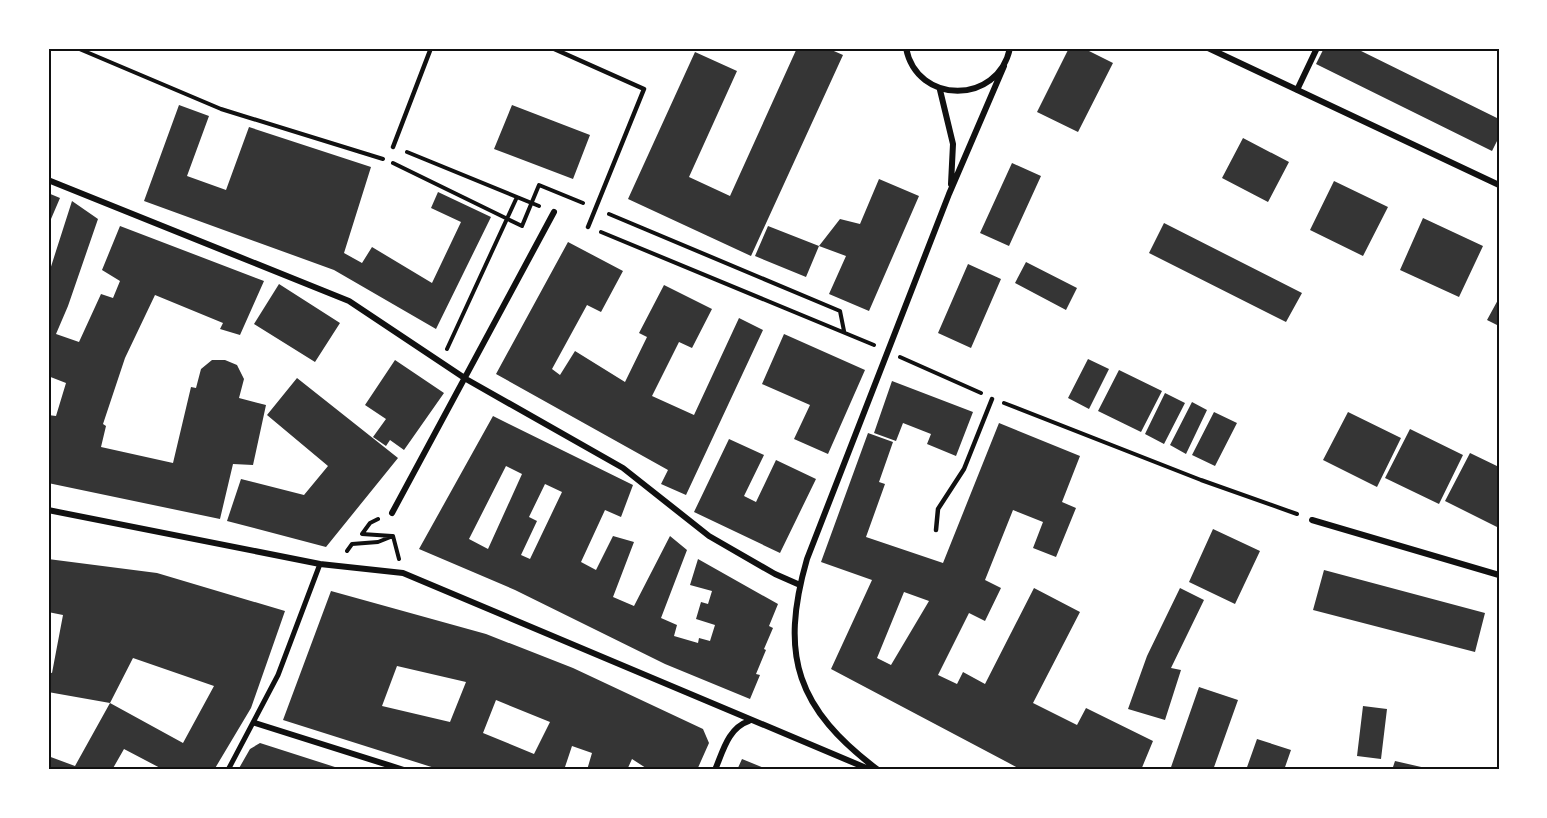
<svg xmlns="http://www.w3.org/2000/svg" width="1547" height="818" viewBox="0 0 1547 818" font-family="Inter,sans-serif">
<style>
.building{fill:#353535;fill-rule:evenodd}
.lines{fill:none;stroke-linecap:round;stroke-linejoin:round}
.path{stroke:#111;stroke-width:4}
.service{stroke:#111;stroke-width:4.5}
.pedestrian{stroke:#111;stroke-width:5}
.minor{stroke:#111;stroke-width:6}
.neatline{fill:none;stroke:#111;stroke-width:2}
</style>
<rect width="100%" height="100%" fill="#fff"/>
<path class="building" d="M797 48H827L843 55 751 256 628 199 695 52 737 71 689 177 730 196Z
M1069 48H1083L1113 63 1078 132 1037 112Z
M1324 48H1355L1499 119V137L1492 151 1316 64Z
M179 105 209 116 187 176 226 190 249 127 371 167 344 253 362 263 372 247 432 283 461 222 431 208 438 192 491 217 436 329 334 270 144 201Z
M512 105 590 135 573 179 494 149Z
M1243 138 1289 162 1268 202 1222 178Z
M1012 163 1041 176 1009 246 980 233Z
M879 179 919 196 869 311 829 294 846 256 819 246 840 219 860 224Z
M1334 181 1388 207 1363 256 1310 230Z
M48 193 60 198 48 226Z
M72 201 98 219 68 306 56 334 79 342 101 294 113 298 120 281 102 270 120 226 264 281 240 335 220 329 223 323 155 295 125 358 103 424 106 426 101 447 173 463 191 387 196 388 201 369 212 360H225L237 365 244 379 239 398 266 405 253 465 233 464 220 519 48 483V415L56 416 66 383 48 376V276Z
M1423 218 1483 246 1459 297 1400 270Z
M1164 223 1302 293 1286 322 1149 253Z
M768 226 819 246 806 277 755 256Z
M568 242 623 271 601 312 587 305 552 369 560 375 575 351 625 382 647 337 639 333 664 285 712 309 692 348 679 342 652 396 694 415 739 318 763 330 686 495 661 484 668 470 496 374Z
M1026 262 1077 288 1066 310 1015 283Z
M968 264 1001 279 971 348 938 333Z
M279 284 340 323 315 362 254 324Z
M1499 298V326L1487 320Z
M784 334 865 370 828 454 794 439 810 405 762 384Z
M1088 359 1109 369 1089 409 1068 398Z
M395 360 444 393 404 450 390 440 386 446 373 437 386 419 365 405Z
M1119 370 1162 391 1141 432 1098 411Z
M297 378 398 458 326 547 227 521 241 479 304 495 328 466 267 415Z
M892 381 973 412 956 456 927 444 931 434 903 423 896 441 874 433Z
M1165 393 1185 403 1164 444 1145 434Z
M1192 402 1207 410 1186 454 1170 445Z
M1214 412 1237 423 1215 466 1192 455Z
M1348 412 1401 438 1377 487 1323 460Z
M493 416 633 485 621 517 605 510 581 562 596 570 613 536 634 542 613 597 634 606 670 536 687 550 661 618 677 625 674 636 698 643 699 638 710 641 715 625 696 619 701 602 708 604 712 591 690 585 698 559 778 604 769 626 773 628 764 649 766 650 756 674 760 675 750 699 665 664 515 590 419 549ZM506 466 522 474 488 549 469 539ZM545 484 562 492 530 559 521 555 537 521 529 517Z
M999 423 1080 456 1062 502 1076 508 1056 557 1033 548 1043 522 1013 510 985 580 1001 588 985 621 969 613 938 675 957 684 963 672 985 684 1034 588 1080 612 1033 703 1077 725 1086 708 1153 741 1141 770H1022L831 669 872 580 821 562 868 433 893 442 879 482 885 484 866 537 943 563ZM904 592 929 601 891 665 877 658Z
M1410 429 1463 455 1439 504 1385 478Z
M729 439 764 455 744 496 756 502 776 460 816 479 780 553 694 512Z
M1470 453 1499 467V528L1445 501Z
M1213 529 1260 551 1235 604 1189 582Z
M48 559 157 573 285 611 251 708 214 770H164L124 749 112 770H48V756L75 766 110 703 48 692V672L52 673 63 615 48 612ZM133 658 214 686 183 743 110 703Z
M1324 570 1485 613 1475 652 1313 610Z
M1180 588 1204 600 1171 668 1181 670 1165 720 1128 709 1147 656Z
M331 591 486 634 573 668 703 729 709 743 697 770H649L632 759 627 770H587L592 753 572 746 564 770H441L283 720ZM397 666 466 682 450 722 382 706ZM496 700 550 722 534 754 483 733Z
M1199 687 1238 700 1213 770H1170Z
M1363 706 1387 709 1381 759 1357 756Z
M1257 739 1291 750 1284 770H1246Z
M260 743 338 768 343 770H238L250 749Z
M742 759 769 770H737Z
M1395 761 1430 769 1429 770H1392Z"/>
<g class="lines">
<path class="path" d="M77 48 221 109 383 159
M407 152 539 206
M393 163 522 226 539 185 583 203
M609 214 840 311 844 331
M601 232 874 345
M447 349 517 197
M900 357 981 393
M1004 403 1201 480 1297 514
M378 519 370 523 362 534 392 536
M393 536 399 559
M347 551 352 544 378 542 393 536"/>
<path class="service" d="M552 48 644 89 588 227
M393 147 431 48
M936 530 938 509 964 469 992 399"/>
<path class="pedestrian" d="M228 770 278 675 320 564"/>
<path class="minor" d="M906 48C917 105 998 105 1010 48
M1208 48 1499 185
M940 90 953 144 951 184
M1297 90 1317 48
M48 180 349 301 466 379 623 468 709 536 775 574 800 585
M48 510 320 564 403 573 871 770
M392 513 554 212
M1312 520 1499 575
M255 723 404 770
M715 770C723 751 728 728 749 721
M878 770C797 709 779 656 807 559L949 194 1004 66"/>
</g>
<rect width="1547" height="818" fill="none" stroke="#ffffff" stroke-width="99"/>
<rect x="50" y="50" width="1448" height="718" class="neatline"/>
</svg>
